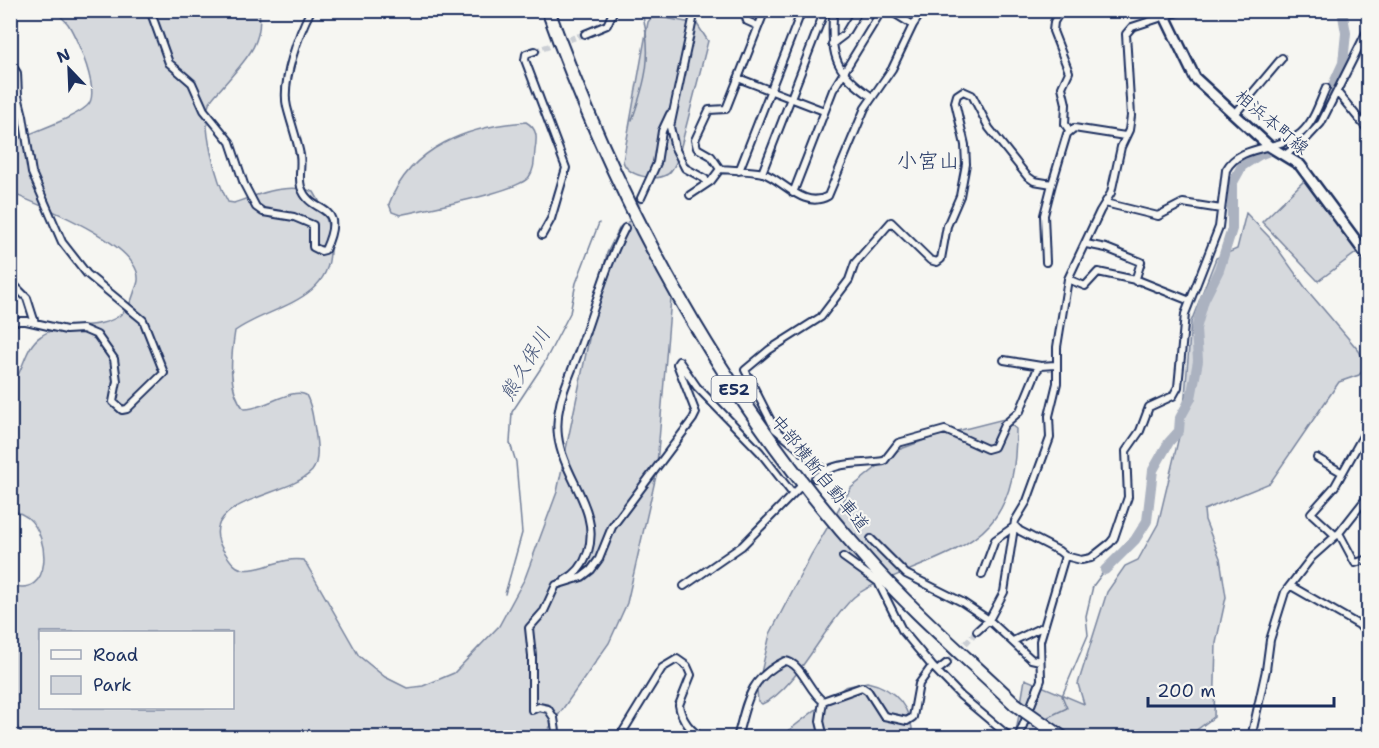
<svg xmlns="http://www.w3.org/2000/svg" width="1379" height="748" viewBox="0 0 1379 748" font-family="'Shantell Sans','Klee One',sans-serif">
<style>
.green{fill:#d6d9dd;stroke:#78849e;stroke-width:1.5;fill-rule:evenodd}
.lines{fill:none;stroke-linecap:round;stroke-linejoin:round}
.stream{stroke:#717e99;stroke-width:1.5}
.river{stroke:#abb2c0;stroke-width:10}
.street-tunnel{stroke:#caced4;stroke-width:6;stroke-dasharray:6 3;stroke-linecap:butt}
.street-casing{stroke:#1b2f5e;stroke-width:10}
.secondary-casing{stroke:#1b2f5e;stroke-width:14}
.highway-casing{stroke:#1b2f5e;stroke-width:16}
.street{stroke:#f6f6f2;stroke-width:6}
.secondary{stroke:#f6f6f2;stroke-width:9}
.highway{stroke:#f6f6f2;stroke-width:12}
.highway-bridge-casing{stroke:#1b2f5e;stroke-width:16;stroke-linecap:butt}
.highway-bridge{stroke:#f6f6f2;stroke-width:12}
.labels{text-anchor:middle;stroke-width:4.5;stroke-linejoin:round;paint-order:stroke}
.shield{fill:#f6f6f2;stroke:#5d6b8a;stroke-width:1.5}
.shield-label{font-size:16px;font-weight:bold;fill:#1b2f5e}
.street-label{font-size:18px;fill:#1b2f5e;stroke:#f6f6f2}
.water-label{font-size:20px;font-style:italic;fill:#46567b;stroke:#f6f6f2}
.quarter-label{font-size:21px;fill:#1b2f5e;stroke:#f6f6f2}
</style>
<rect width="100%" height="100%" fill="#f6f6f2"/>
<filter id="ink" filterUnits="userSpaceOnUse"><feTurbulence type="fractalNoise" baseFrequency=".0167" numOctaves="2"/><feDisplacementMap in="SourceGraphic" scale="12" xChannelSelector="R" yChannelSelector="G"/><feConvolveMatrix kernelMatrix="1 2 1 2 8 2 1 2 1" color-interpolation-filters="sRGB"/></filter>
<g filter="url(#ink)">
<path class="green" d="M55 11H259C264 44 244 61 223 86 219 91 211 98 209 104 201 127 217 182 228 202L234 203C259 194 288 182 314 192 326 212 330 226 330 249 331 302 268 307 235 331 231 356 227 389 244 409 263 410 291 387 306 395 312 405 313 419 315 430 317 442 320 461 312 471 289 497 193 500 223 550 228 557 233 567 242 569 259 573 281 556 304 560L359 656 385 677 407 688 423 686 454 673 499 626 525 578 557 492 607 253 620 227 634 218 650 228 656 239 665 263 671 298 656 476 627 603 609 643 543 737H24L11 718V585C52 599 51 537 28 518 23 514 16 512 11 509V386C24 372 24 347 41 336 66 319 95 332 119 316 126 311 132 301 134 293 135 289 138 284 138 280 141 244 39 205 11 193V142C31 132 71 120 87 106 102 94 77 38 68 24 64 19 59 15 55 11ZM40 632H232V708H40Z
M660 17 697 24 708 41 678 158C676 163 673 170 668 174 655 182 627 176 623 161L648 22 651 18Z
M526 122C538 129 537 138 535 150 534 159 535 169 529 177 518 192 423 209 400 215L392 212 389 204C411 146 469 126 526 122Z
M1307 178 1360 250 1318 281 1262 222Z
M1246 213 1270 238 1307 290 1359 351 1365 363 1364 369 1359 375 1339 382 1270 483 1204 510 1205 520 1220 558 1226 597 1216 643 1214 717 1187 737 1015 738 1025 679 1084 704 1078 684 1107 592 1125 566 1138 560 1158 524 1183 420 1191 322 1216 258 1237 249Z
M1004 419 1016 429C1016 462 1013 498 990 524 966 551 923 564 890 578 878 583 864 588 854 597 826 622 795 692 762 704L758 701 757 690 770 634 811 555 851 488 898 450 933 437Z
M867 682C896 688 912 709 913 738H779L845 687Z"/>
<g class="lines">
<path class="stream" d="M632 120C646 81 653 54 642 13
M505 594 522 533 516 462 510 443 512 412 543 365 570 313 576 283 599 223
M1044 719 1067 708 1062 696 1088 635 1086 616 1093 586 1105 570
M1035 738 1037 727"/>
<path class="river" d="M1105 570 1135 540 1147 521 1153 470 1169 442 1179 431 1180 418 1191 398 1198 361 1196 329 1204 300 1219 270 1232 229V184L1242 166 1259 155 1302 138 1316 122 1343 63 1346 33 1342 10"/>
<path class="street-tunnel" d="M535 51 585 34
M625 228 641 198
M947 663 977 631"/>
<g class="street-casing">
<path id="street" d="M150 10 169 63 192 83 204 110 230 142 244 184 256 207 263 212 294 217 313 225V247L321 251 325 250C348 199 311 218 301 187 298 177 302 166 300 155 297 139 291 123 287 107 281 81 299 33 311 10
M639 10H654
M695 10 670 127 675 148 685 168 705 179 706 183
M744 10 747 21 758 26
M836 10 833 16C831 59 836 72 872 97
M889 10 913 25
M1061 10 1054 22 1053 31 1069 72 1062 87 1066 104 1065 124 1069 130
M585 34 607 25 614 10
M832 44 844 35 859 10
M535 51 526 54 525 60 566 168 551 219 542 235
M10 62 17 73 18 96 23 116 32 173 62 242 87 274 143 320 164 373 127 409 122 410 113 402 117 381 114 359 97 335 83 329 66 330 26 321H10
M738 78 824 111
M1337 92 1368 130
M1235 114 1282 58
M1285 155 1307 138 1321 123 1368 29
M720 169C733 170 750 170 763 173 783 180 804 210 828 196L865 108 892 69 913 25 923 10
M720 169 711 156 697 148 695 140 709 110 726 109 765 10
M739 171 802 10
M762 173 825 10
M793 193 833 90 882 10
M690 195 711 181 720 169
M641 198 657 163 662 131 670 114
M1105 203 1158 216 1183 203 1221 209
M1086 244 1106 248 1141 262 1135 281
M1046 262 1044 215 1052 184
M1068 279 1085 286 1098 272 1140 281 1190 301
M10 281 27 298 35 323
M1004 360 1041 366
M1317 458 1341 472
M824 470 775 429 745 370 769 350 821 317 849 280 855 263 891 222 930 260 937 262 941 259 947 226 960 196 966 164 965 145 955 102 957 95 963 91 972 95 989 128 1027 176 1034 181 1052 184 1067 134 1074 128 1125 136
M815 478C836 460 858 465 884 461L898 443 945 430 987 449 994 447 1004 425 1020 411 1037 370 1041 366 1055 365
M1015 526 1020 531 1059 551 1065 556 1081 560 1091 558 1110 543 1114 538 1128 497 1126 451 1140 431 1149 407 1173 396 1178 387 1185 314 1219 227 1226 170C1240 143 1280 151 1301 133 1314 122 1319 103 1326 88
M1339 533 1355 563 1368 559
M1336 536 1311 513 1335 486 1368 427
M871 539 906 574 962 602 989 620 1004 592 1015 521 1027 501 1050 438 1049 416 1057 383V347L1068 279 1100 211 1111 193 1121 147 1129 130 1131 116 1126 34 1132 27 1184 10
M843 557 878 582 902 630 932 666
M982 575 995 540 1015 526
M565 580C577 574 584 564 588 552 601 510 563 477 558 436 554 403 570 378 580 348 595 308 605 267 625 228
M684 586 742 546 798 489
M1291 586 1359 625 1368 635
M977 631 989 620 1031 659 1040 661
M1013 641 1040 628 1043 629
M937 671 947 663
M823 701 862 687 868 691 884 716 907 721 913 717 919 684 932 666 961 696 1011 738
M823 701 820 721 824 738
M557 738 554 718 548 709 539 707 532 710V656L529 628 544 611 556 585 582 577 591 570 599 559 612 527 693 419 696 413 677 364 679 361 697 387 760 452 792 493
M619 738 662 668 677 659 687 666 691 675 679 705C681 719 691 732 704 738
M737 738C747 702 748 679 785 661 801 662 809 692 823 701
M1018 738 1041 680 1040 641 1065 556
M1251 738 1266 670 1270 640 1285 592 1312 557 1339 533 1368 496"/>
</g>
<g class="secondary-casing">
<path id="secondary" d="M1162 10 1195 78 1269 146 1300 165 1368 257"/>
</g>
<g class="highway-casing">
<path id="highway" d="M548 10C621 213 724 401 869 562 914 613 966 657 1015 704"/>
</g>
<use href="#street" class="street"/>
<use href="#secondary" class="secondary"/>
<use href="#highway" class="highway"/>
<g class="highway-bridge-casing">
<path id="highway-bridge" d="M1015 704 1063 738"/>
</g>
<use href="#highway-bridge" class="highway-bridge"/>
</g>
</g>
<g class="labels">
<rect class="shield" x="711.5" y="376" width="45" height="26" rx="4.5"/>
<g class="shield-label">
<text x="734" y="395">E52</text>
</g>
<g class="street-label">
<text transform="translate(1272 122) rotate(40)" y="6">相浜本町線</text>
<text transform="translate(820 473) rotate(51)" y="6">中部横断自動車道</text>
</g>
<g class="water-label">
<text transform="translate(525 364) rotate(-60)" y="7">熊久保川</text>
</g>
<g class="quarter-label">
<text x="928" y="168">小宮山</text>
</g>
</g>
<rect width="1379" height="748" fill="none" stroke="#f6f6f2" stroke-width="36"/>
<rect x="18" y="18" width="1343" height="712" fill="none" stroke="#1b2f5e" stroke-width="2" filter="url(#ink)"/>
<rect x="39" y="631" width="195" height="78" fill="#f6f6f2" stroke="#9ea6b7" stroke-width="1.5"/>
<rect x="51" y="650" width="30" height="9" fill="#f6f6f2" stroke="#9ea6b7" stroke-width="1.5"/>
<text x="93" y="661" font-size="18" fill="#1b2f5e">Road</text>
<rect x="51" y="676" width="30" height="18" fill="#d6d9dd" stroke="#9ea6b7" stroke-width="1.5"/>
<text x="93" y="691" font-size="18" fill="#1b2f5e">Park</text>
<g transform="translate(69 69) rotate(337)" stroke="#f6f6f2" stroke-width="4.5" paint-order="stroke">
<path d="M0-4.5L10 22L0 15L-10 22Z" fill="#1b2f5e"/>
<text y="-9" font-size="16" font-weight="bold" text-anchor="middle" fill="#1b2f5e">N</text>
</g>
<path d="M1148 697v9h186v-9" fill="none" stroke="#1b2f5e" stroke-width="3"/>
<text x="1157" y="697" font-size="18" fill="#1b2f5e" stroke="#f6f6f2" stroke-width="4.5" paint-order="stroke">200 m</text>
</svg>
